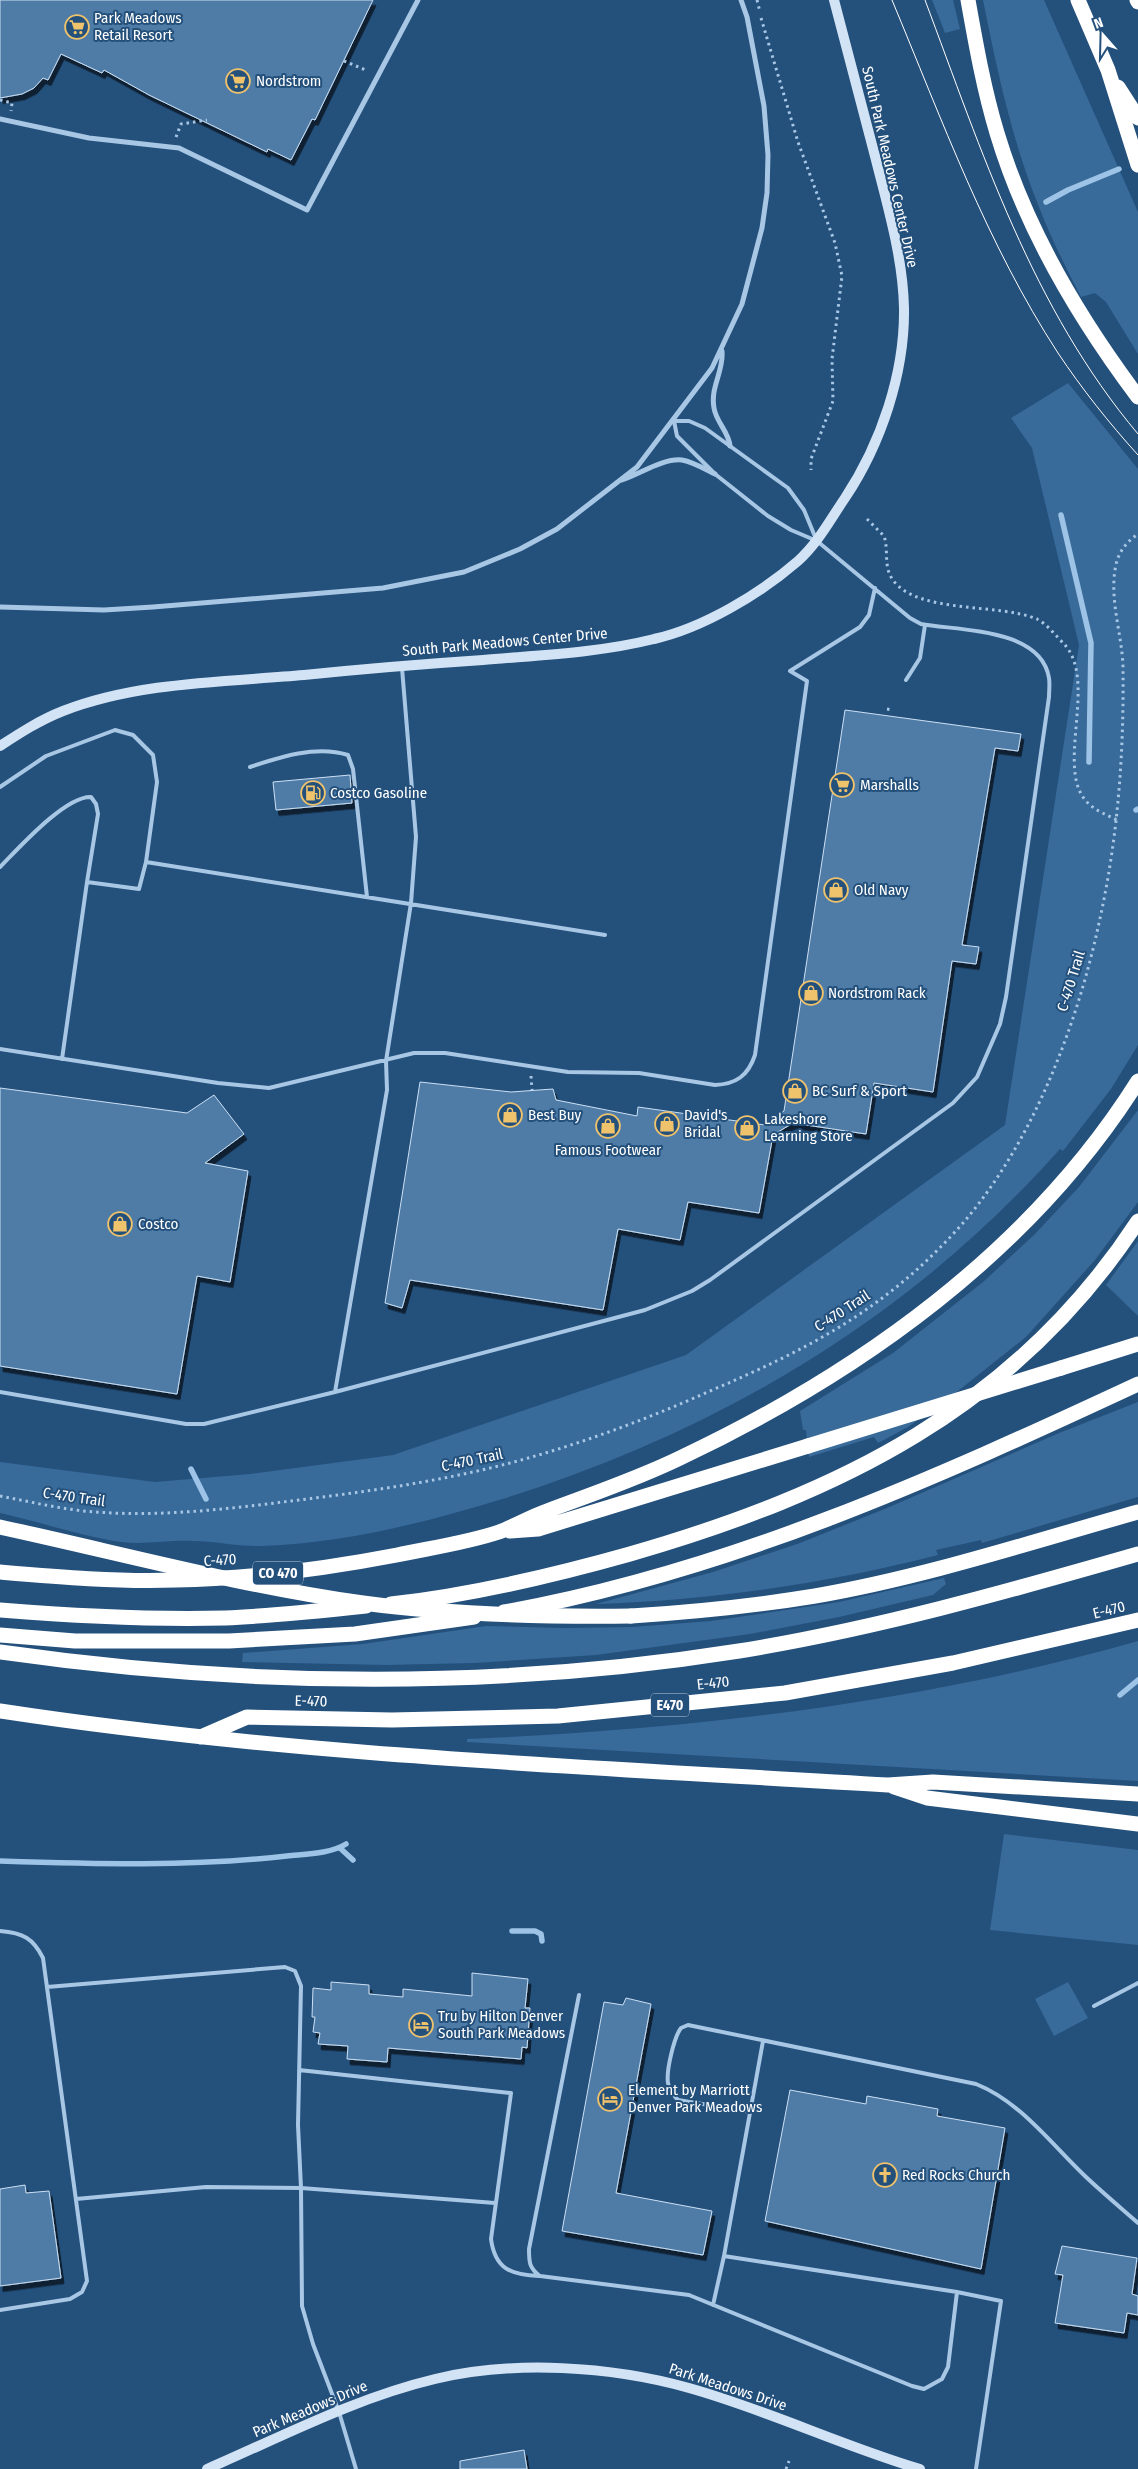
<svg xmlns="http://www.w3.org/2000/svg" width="1138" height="2469" viewBox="0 0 1138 2469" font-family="'Fira Sans Condensed',sans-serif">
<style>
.green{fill:#386a9a}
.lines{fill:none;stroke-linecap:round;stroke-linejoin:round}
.stream{stroke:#9dc3e6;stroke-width:5.5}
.building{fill:#507ca7;stroke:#cbe0f4;filter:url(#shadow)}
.path{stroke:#a8c7e5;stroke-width:3;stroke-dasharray:2.5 4;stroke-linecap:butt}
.service{stroke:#a8c7e5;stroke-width:4}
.minor{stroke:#a8c7e5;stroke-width:5}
.secondary{stroke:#d2e3f5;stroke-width:10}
.motorway{stroke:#fff;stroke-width:15}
.tram{stroke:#fff;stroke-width:1}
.motorway-bridge{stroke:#fff;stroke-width:15}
.labels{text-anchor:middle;stroke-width:4;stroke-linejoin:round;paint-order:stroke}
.shield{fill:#24507c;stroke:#bdcad8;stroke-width:1}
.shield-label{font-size:14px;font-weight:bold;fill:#fff}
.poi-label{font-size:15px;fill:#fff;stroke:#24507c;text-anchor:start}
.street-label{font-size:15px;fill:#fff;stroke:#24507c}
</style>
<defs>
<filter id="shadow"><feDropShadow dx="3" dy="5.5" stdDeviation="0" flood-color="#0009"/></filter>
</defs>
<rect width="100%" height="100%" fill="#24507c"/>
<path class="green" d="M932 0H953L960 29 945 33Z
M983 0H1044L1138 212V354L1106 302 1095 293 1081 297C1066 268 1051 238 1039 207 1012 141 997 70 983 0Z
M1068 383 1138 469V1045L1111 1089 1063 1151 1060 1149C910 1318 721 1430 506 1498 428 1522 345 1543 263 1546 239 1547 216 1541 192 1541 169 1540 144 1545 121 1542 81 1536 40 1522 0 1513V1462L155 1482 250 1474 393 1455 686 1355 1005 1125 1079 645 1032 448 1011 418Z
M1138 1110V1202L1095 1260 1026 1337 948 1399 908 1427 878 1443 874 1437 809 1457 806 1430H803L800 1411 893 1353 983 1282 1034 1235 1079 1187Z
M1138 1241V1316L1106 1285Z
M1138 1402V1497L982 1543 981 1540 936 1550 938 1555C825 1584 712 1600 596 1604L713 1572 800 1543 887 1508 1059 1433Z
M944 1578 946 1584 933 1595 839 1617 750 1634 596 1655 474 1663 386 1665 242 1662 243 1653 363 1644 486 1626 563 1628 632 1627 711 1621 839 1602Z
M1138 1641V1781L467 1742V1739C694 1729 920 1703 1138 1641Z
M1004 1834 1138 1850V1945L990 1930Z
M1068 1982 1088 2018 1054 2036 1035 1999Z"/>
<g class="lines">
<path class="stream" d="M1046 202 1068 190 1119 169
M1061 515 1091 643 1089 762
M1136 810 1138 809
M191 1469 206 1499
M1120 1695 1138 1680
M340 1848 353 1860
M0 1861C95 1864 192 1867 287 1856 306 1854 330 1854 346 1844
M512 1931H535L541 1934 542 1941"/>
</g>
<path class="building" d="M0 0H373L315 120 312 119 291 160 268 149 267 152 149 95 104 70 102 73 61 54 48 80 43 78 34 88 22 94 0 98Z
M845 710 1021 734 1018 751 995 748 962 945 979 947 976 964 952 961 933 1092 874 1083 866 1134 793 1123 773 1135 759 1213 688 1202 680 1240 618 1229 603 1310 410 1280 402 1308 385 1303 420 1082 511 1092 553 1089 556 1100 637 1116 638 1107 765 1125 784 1111Z
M350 775 352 803 276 810 273 782Z
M0 1088 187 1113 214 1095 244 1134 205 1163 248 1171 230 1282 197 1276 177 1394 0 1366Z
M472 1973 528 1979 525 2008H530L527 2048 522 2047 521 2059 388 2048 387 2062 347 2059 348 2046 318 2044 320 2033 313 2032 315 2017H312L313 1988 331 1990V1982L369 1985V1994L403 1997V1989L472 1996Z
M626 1998 651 2004 616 2193 712 2211 703 2255 562 2231 604 2002 623 2005Z
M790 2090 866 2104 867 2096 938 2109 937 2116 1005 2128 981 2269 765 2221Z
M25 2185 26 2193 49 2191 61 2278 0 2286V2189Z
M1062 2246 1137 2258 1132 2294 1138 2296V2315L1127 2313 1124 2333 1055 2323 1063 2275 1055 2274Z
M524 2450 527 2469H460V2461Z"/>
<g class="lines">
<path class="path" d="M757 0 760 12
M761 18 798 142 835 243 842 276 832 359 833 401 811 459V470
M344 61 368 71
M0 100 12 103 11 111
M176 137 181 124 207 120
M867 519 884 536C889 550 883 567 893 580 917 614 999 603 1037 619 1047 624 1057 637 1065 645 1098 683 1054 771 1088 803 1096 811 1107 815 1117 820
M887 709 893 710
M531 1076 532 1090
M0 1496C32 1502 64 1510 96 1512 160 1517 227 1509 291 1501 364 1492 438 1482 510 1463 578 1445 645 1420 710 1391 806 1350 881 1312 954 1233 1029 1152 1076 1030 1099 923 1118 838 1124 754 1123 667 1122 635 1110 602 1115 570 1117 554 1125 543 1138 534
M786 2469 789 2461"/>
<path class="service" d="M906 680 920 658 925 625
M250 767C280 757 316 745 348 755L353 769 367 897
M0 787 46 756 115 730 133 735 153 755 157 782 146 862 139 889 87 882 98 814 96 804 91 797C65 796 18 849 0 867
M146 862 605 935
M0 1049 218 1083 269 1088 414 1053H445L568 1072 639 1073 715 1085C736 1084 748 1076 755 1055L807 681 790 671 860 627 869 615 875 588
M62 1059 87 882
M0 1392 186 1424H204L335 1392 645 1310 692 1291 710 1280 953 1103 977 1077 1000 1024 1006 997 1049 697C1049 691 1050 684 1049 678 1041 628 960 631 921 624L910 618 817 541 791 530 768 516 715 474 677 436 674 421H689L705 428 788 488 804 510 816 539
M335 1392 387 1090 386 1061 411 903 416 837 402 668
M0 1931C23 1933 33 1938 43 1958L87 2281 82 2292 70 2299 0 2310
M47 1987 285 1967 295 1971 301 1986 298 2125 301 2188 495 2203
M579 1995 529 2249C529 2262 529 2268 540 2276L689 2295 912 2386 924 2389 942 2379 948 2367 957 2292
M1094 2006 1138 1983
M299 2070 511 2093 491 2239C495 2269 511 2275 539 2276
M751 2112 678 2100C673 2095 669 2089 668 2083 666 2071 674 2037 681 2028L688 2025 976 2084C1021 2102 1052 2145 1086 2177 1103 2193 1121 2208 1138 2223
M76 2199 206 2187 301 2188 302 2306 313 2344 339 2412 356 2469
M724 2256 763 2041
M713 2305 724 2256 957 2292 1001 2301 976 2469"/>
<path class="minor" d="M0 119 89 138 179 148 307 210 418 0
M722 351C724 371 710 387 714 408 716 422 729 432 730 446
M622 480C640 474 663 458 682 460 693 462 705 469 715 474
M0 607 104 610 153 607 383 588 464 572 520 549 557 529 637 467 712 368 742 304 762 228 767 193 768 155 764 106 747 17 741 0"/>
<path class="secondary" d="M0 746C20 733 40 720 63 711 138 682 224 682 304 675 363 669 423 664 483 660 540 655 598 653 654 639 703 628 760 594 798 561 818 543 830 520 845 498 881 444 905 373 904 308 903 258 888 208 876 160 862 107 848 53 834 0
M207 2469C281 2437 355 2398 435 2379 513 2360 611 2366 689 2388 768 2410 842 2446 920 2469"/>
<path class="motorway" d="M968 0C976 45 984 90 997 133 1026 230 1078 317 1138 397
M1078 0 1108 70 1138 165
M1137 0 1138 2
M1118 87 1138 118
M1061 1368 1138 1344
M510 1531 538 1529 808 1446
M0 1572C59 1577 117 1582 176 1580 250 1579 324 1569 397 1555 430 1548 466 1543 499 1532 515 1526 530 1517 547 1511 592 1494 637 1479 680 1458 860 1373 1031 1251 1138 1081
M391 1604C472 1595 552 1576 630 1554 838 1494 1016 1408 1138 1221
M0 1610C75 1616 150 1620 225 1618 272 1616 319 1611 366 1606
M504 1612C728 1572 934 1479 1138 1384
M631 1616C693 1612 754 1606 815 1596 925 1577 1031 1542 1138 1512
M0 1635 75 1641H229L355 1634 474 1617
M0 1652C245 1687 493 1690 739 1651 875 1629 1006 1592 1138 1554
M0 1711C294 1756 591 1767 888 1785L933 1782 1138 1794
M201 1737 247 1717 392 1720 558 1716 785 1693 953 1663 1138 1620
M894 1787 927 1798 1138 1824"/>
<path class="tram" d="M892 0C942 120 987 244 1058 353 1082 389 1109 423 1138 455
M925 0C982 152 1032 308 1138 434"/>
<path class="motorway-bridge" d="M808 1446 1061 1368
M0 1527C120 1553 241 1586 363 1603 452 1615 542 1617 631 1616"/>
</g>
<defs>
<g id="supermarket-ring" transform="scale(1.25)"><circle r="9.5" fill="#24507c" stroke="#efc26c" stroke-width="1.5"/><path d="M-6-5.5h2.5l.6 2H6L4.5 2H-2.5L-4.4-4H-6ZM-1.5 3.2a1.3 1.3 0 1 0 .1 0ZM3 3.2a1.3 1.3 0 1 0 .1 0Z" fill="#efc26c"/></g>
<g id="fuel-ring" transform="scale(1.25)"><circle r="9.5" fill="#24507c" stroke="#efc26c" stroke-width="1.5"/><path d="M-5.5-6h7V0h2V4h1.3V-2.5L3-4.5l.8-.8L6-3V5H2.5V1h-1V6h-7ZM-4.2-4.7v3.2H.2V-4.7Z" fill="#efc26c"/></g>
<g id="shop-ring" transform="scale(1.25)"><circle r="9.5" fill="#24507c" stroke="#efc26c" stroke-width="1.5"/><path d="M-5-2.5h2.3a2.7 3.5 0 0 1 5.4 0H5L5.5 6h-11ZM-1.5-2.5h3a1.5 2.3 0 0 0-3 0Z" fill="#efc26c"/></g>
<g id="hotel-ring" transform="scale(1.25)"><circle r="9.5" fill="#24507c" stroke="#efc26c" stroke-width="1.5"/><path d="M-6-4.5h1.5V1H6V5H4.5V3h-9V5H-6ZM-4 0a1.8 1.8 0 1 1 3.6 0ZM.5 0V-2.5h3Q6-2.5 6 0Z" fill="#efc26c"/></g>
<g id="church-ring" transform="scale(1.25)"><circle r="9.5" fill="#24507c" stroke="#efc26c" stroke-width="1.5"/><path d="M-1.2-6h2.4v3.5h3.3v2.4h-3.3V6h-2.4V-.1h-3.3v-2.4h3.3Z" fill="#efc26c"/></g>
</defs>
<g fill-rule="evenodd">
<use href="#supermarket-ring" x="77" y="27"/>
<use href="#supermarket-ring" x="238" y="81"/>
<use href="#supermarket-ring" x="842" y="785"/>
<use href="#fuel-ring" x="313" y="793"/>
<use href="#shop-ring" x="836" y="890"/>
<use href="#shop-ring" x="811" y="993"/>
<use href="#shop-ring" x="795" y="1091"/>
<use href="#shop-ring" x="510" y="1115"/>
<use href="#shop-ring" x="667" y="1124"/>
<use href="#shop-ring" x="608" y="1126"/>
<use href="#shop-ring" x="747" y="1128"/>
<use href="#shop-ring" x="120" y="1224"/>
<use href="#hotel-ring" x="421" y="2025"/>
<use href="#hotel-ring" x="610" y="2099"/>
<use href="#church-ring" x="885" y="2175"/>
</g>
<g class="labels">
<g class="shield">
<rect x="253" y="1561.5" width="50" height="23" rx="4"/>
<rect x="651" y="1693.5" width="38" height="23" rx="4"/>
</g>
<g class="shield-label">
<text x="278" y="1578">CO 470</text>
<text x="670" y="1710">E470</text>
</g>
<g class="poi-label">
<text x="94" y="23">Park Meadows<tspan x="94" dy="17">Retail Resort</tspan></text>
<text x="256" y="86">Nordstrom</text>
<text x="860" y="790">Marshalls</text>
<text x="330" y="798">Costco Gasoline</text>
<text x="854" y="895">Old Navy</text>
<text x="828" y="998">Nordstrom Rack</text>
<text x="812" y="1096">BC Surf &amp; Sport</text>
<text x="528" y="1120">Best Buy</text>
<text x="684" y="1120">David's<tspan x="684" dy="17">Bridal</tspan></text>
<text x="764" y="1124">Lakeshore<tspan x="764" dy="17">Learning Store</tspan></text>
<text x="608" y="1155" text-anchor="middle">Famous Footwear</text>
<text x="138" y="1229">Costco</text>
<text x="438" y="2021">Tru by Hilton Denver<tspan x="438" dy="17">South Park Meadows</tspan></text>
<text x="628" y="2095">Element by Marriott<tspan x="628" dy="17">Denver Park Meadows</tspan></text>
<text x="902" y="2180">Red Rocks Church</text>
</g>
<g class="street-label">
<text transform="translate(890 167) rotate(77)" y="5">South Park Meadows Center Drive</text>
<text transform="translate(505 642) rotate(-5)" y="5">South Park Meadows Center Drive</text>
<text transform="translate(1071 981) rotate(-73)" y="5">C-470 Trail</text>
<text transform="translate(842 1311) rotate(-33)" y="5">C-470 Trail</text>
<text transform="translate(472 1460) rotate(-12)" y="5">C-470 Trail</text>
<text transform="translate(74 1497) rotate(8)" y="5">C-470 Trail</text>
<text transform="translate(220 1560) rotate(-4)" y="5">C-470</text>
<text transform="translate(1109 1610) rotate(-14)" y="5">E-470</text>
<text transform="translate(713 1683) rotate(-6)" y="5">E-470</text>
<text transform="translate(311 1701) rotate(1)" y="5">E-470</text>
<text transform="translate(728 2387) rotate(18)" y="5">Park Meadows Drive</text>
<text transform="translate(310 2409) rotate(-23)" y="5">Park Meadows Drive</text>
</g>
</g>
<g transform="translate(1103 35) rotate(340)" stroke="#24507c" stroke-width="4" paint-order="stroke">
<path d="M0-4L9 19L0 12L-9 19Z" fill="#ffffff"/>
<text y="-8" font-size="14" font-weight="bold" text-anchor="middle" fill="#ffffff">N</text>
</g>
</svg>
